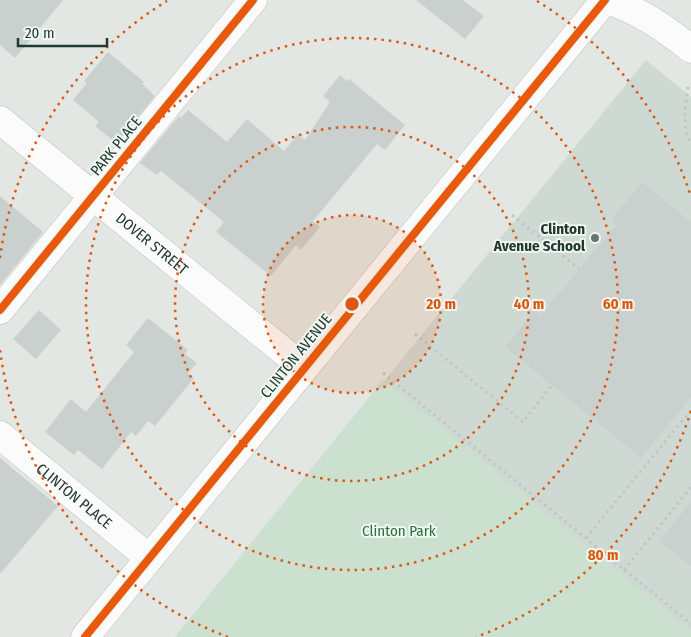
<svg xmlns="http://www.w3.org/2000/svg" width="691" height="637" viewBox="0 0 691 637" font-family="'Fira Sans Condensed',sans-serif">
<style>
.built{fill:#cfd9d4}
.green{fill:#cbe0cf}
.building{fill:#cad0cd}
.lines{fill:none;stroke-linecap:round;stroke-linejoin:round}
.street-casing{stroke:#bfc4c1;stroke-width:29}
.path{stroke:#bfc7c5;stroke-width:3;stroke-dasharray:2.5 4;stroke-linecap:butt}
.street{stroke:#fbfbfb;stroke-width:28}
.cycleway-casing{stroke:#eff7f2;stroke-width:11}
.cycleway{stroke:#e8590c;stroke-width:8}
.ring{fill:none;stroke:#de570e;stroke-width:2.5;stroke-dasharray:2.5 5}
.poi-dot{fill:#65766f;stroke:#eff7f2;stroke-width:2}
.labels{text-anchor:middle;stroke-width:4;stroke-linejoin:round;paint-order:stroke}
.street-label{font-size:15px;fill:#213930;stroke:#eff7f2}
.poi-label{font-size:15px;font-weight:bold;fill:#213930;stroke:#eff7f2;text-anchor:end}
.park-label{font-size:15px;fill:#2c6f3e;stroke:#eff7f2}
.centre{fill:#de570e;stroke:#eff7f2;stroke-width:2.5}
.ring-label{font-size:15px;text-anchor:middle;font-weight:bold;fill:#de570e;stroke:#eff7f2;stroke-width:4;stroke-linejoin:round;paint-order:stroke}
</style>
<rect width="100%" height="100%" fill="#e2e7e4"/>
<path class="built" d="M646 60 691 97V637H175Z"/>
<path class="green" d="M383 380 691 631V637H175Z"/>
<path class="building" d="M0 0H63L15 58 0 45Z
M416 0H463L484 16 465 39Z
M108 52 144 82 142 84 155 96 116 143 95 126 99 122 97 120 73 100 87 83 84 81Z
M340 75 347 81 349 79 405 125 385 150 377 144 313 221 320 227 301 250 296 245 271 276 216 232 224 222 161 171 157 175 140 163 179 116 181 118 188 110 227 142 247 119 284 151 298 134 305 140 330 102 323 96Z
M642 182 691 222V397L641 458 505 347 535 310 541 315 616 225 611 220Z
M0 196 43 232 0 285Z
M39 310 61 330 36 359 13 339Z
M148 318 188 350 185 354 197 363 188 373 194 378 155 426 148 421 136 436 131 432 102 469 78 450 74 455 45 432 71 399 86 412 134 352 126 345Z
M0 458 58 506 0 574Z
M691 502V567L659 541Z"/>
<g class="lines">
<g class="street-casing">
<g id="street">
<path d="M609 0C644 14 662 26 691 49"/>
<path id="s1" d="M0 120 304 368"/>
<path d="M0 310 253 0"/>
<path id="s2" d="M0 435 149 558"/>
<path d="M85 637 605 0"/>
</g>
</g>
<path class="path" d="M688 87C685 107 682 127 691 145
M512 215 579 269
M415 334 523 422 552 385
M383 373 691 624
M586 538 691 410
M624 570 691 487"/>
<use href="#street" class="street"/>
<g class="cycleway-casing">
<path id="cycleway" d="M0 310 253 0
M85 637 605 0"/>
</g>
<use href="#cycleway" class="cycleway"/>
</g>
<circle cx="352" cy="304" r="89" fill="#de570e" fill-opacity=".12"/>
<g class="ring">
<circle cx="352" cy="304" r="89"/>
<circle cx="352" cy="304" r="177"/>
<circle cx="352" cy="304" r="266"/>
<path d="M691 411A355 355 0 0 1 476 637M228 637A355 355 0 0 1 0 350M0 258A355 355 0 0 1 167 1M537 1A355 355 0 0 1 691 197"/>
</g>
<circle class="poi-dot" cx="595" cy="238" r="5"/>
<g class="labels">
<g class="street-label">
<text transform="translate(116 146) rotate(-51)" y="5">PARK PLACE</text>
<text dy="5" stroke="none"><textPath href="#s1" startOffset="196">DOVER STREET</textPath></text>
<text transform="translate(296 356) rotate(-51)" y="5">CLINTON AVENUE</text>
<text dy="5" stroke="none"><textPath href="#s2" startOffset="96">CLINTON PLACE</textPath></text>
</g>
<g class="poi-label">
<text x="585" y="234">Clinton<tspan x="585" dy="17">Avenue School</tspan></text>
</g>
<g class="park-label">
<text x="399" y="536">Clinton Park</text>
</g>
</g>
<circle cx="352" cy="304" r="8" class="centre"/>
<g class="ring-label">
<text x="441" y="309">20 m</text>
<text x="529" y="309">40 m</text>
<text x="618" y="309">60 m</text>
<text x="603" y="560">80 m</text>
</g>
<path d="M18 38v8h89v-8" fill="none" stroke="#213930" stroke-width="2.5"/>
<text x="25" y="38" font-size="15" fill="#213930" stroke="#eff7f2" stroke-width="4" paint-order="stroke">20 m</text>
</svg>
